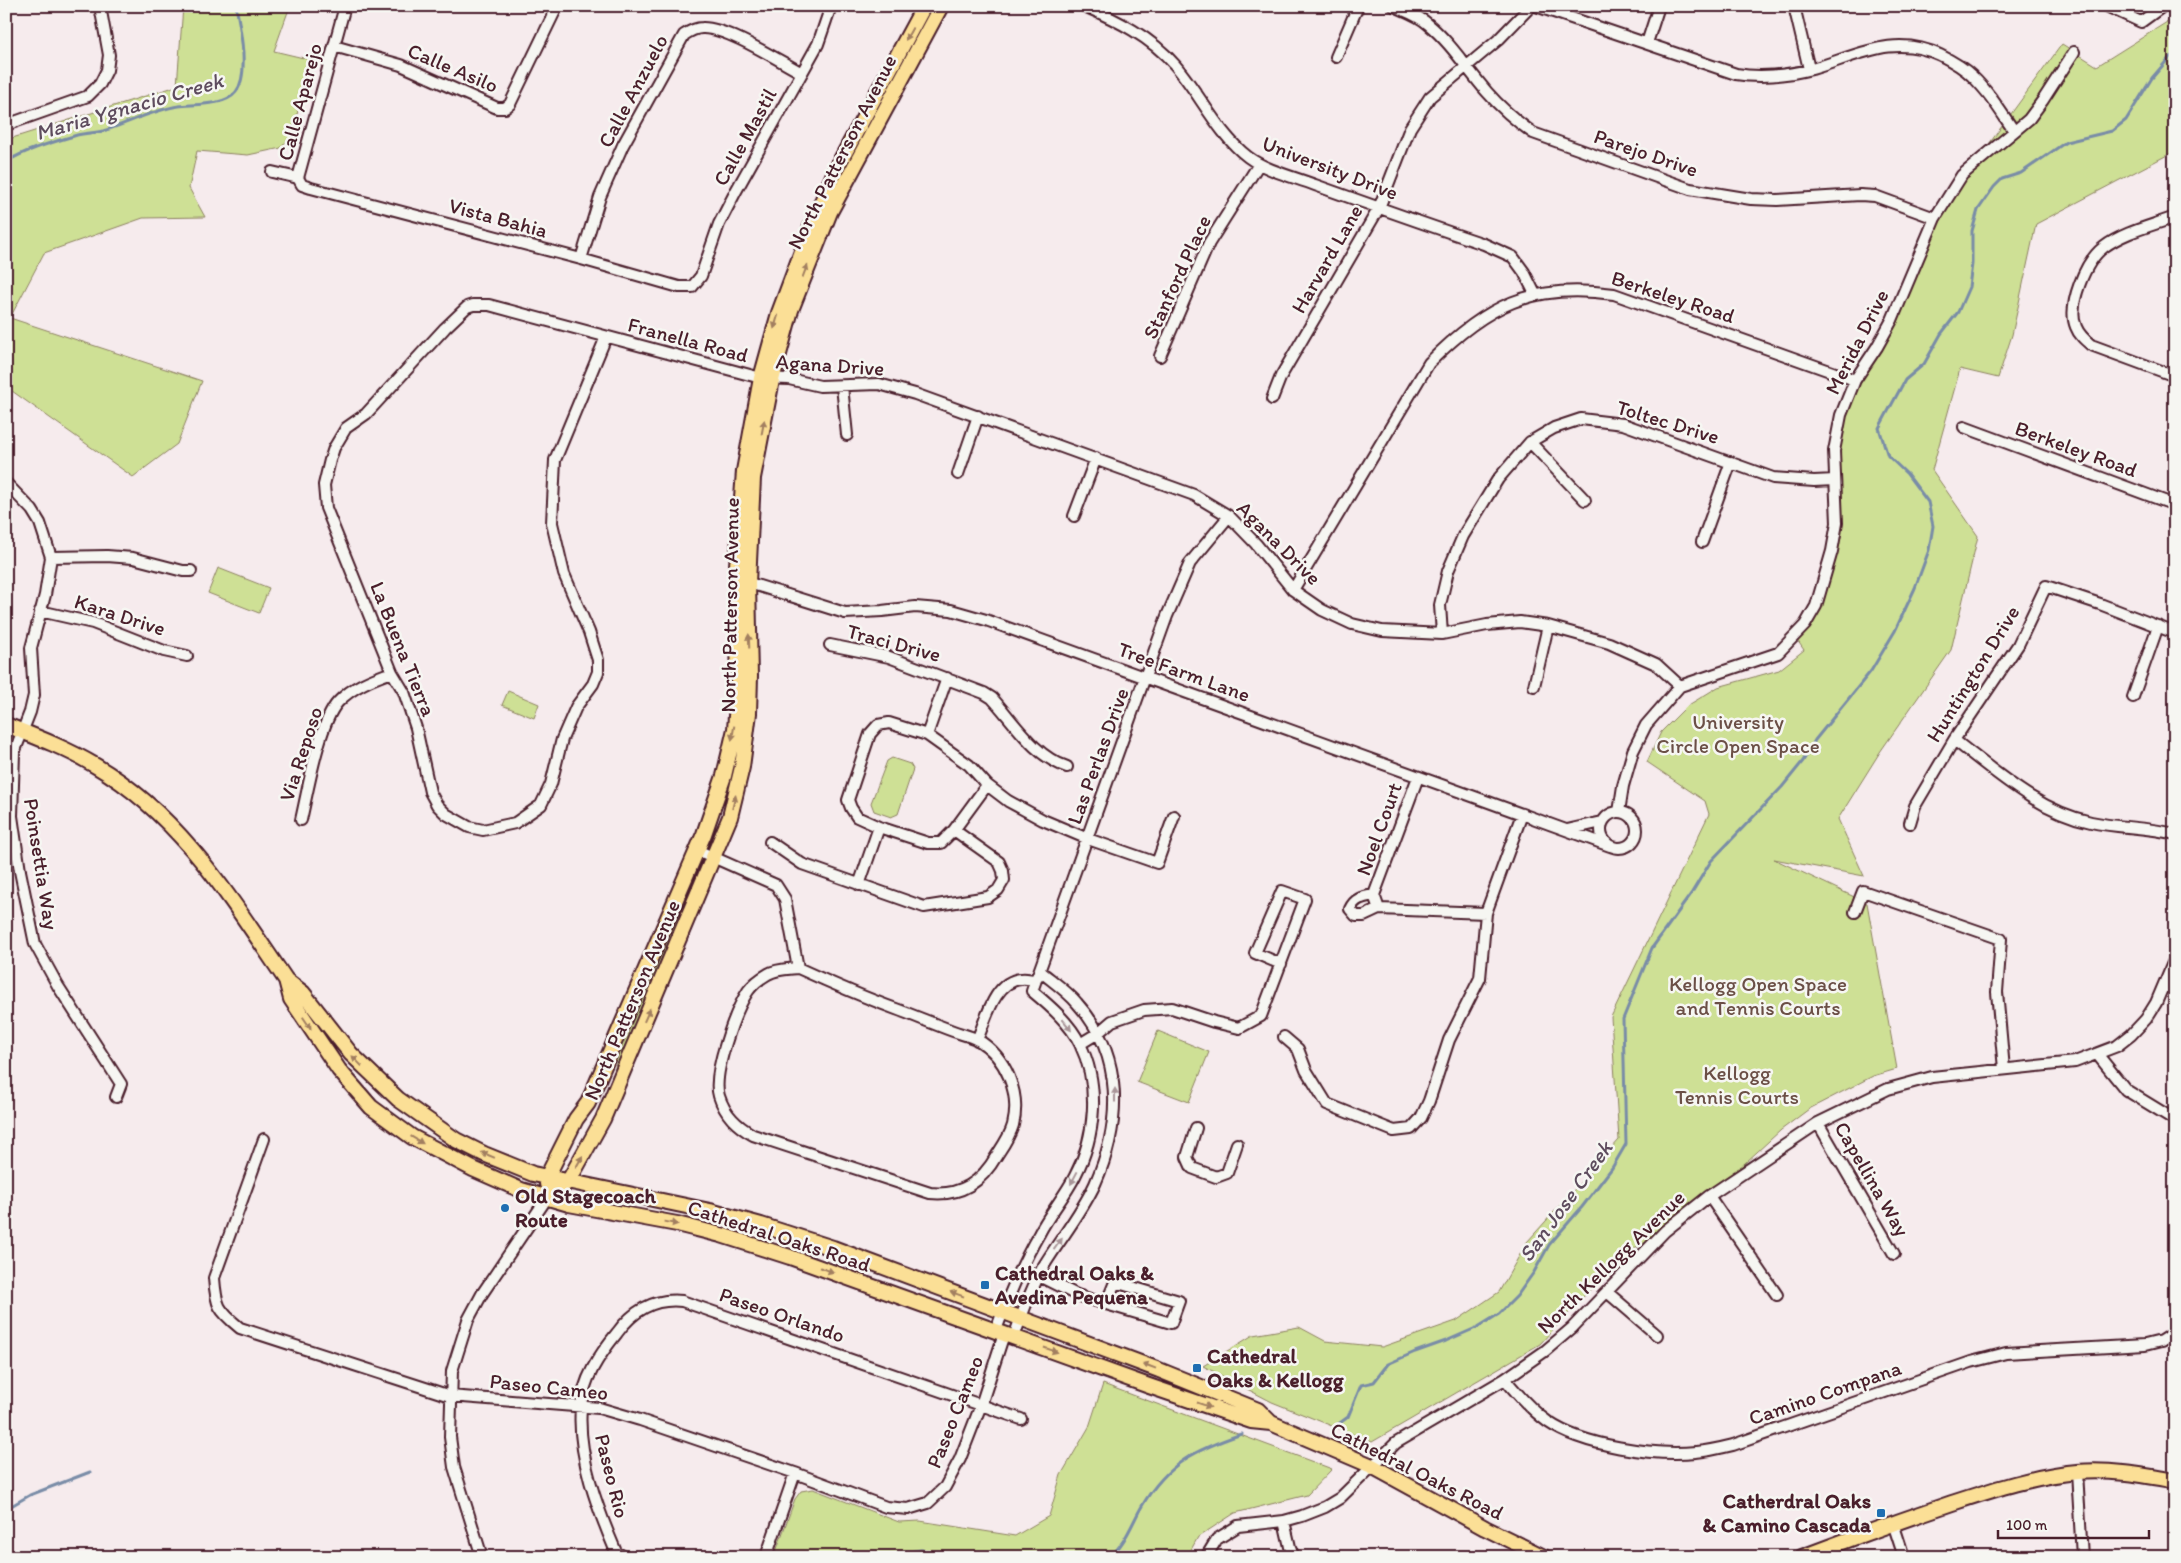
<svg xmlns="http://www.w3.org/2000/svg" width="2181" height="1563" viewBox="0 0 2181 1563" font-family="Itim,sans-serif">
<style>
.green{fill:#cee095;stroke:#8c8060}
.lines{fill:none;stroke-linecap:round;stroke-linejoin:round}
.stream{stroke:#798ca7;stroke-width:3}
.minor-casing{stroke:#4a1f2b;stroke-width:14}
.major-casing{stroke:#4a1f2b;stroke-width:18}
.minor{stroke:#f6f6f2;stroke-width:10}
.major{stroke:#fbdf96;stroke-width:14}
.oneway{fill:#a27f60}
.oneway2{fill:#a99598}
.poi-dot{fill:#1f6fb2;stroke:#f6f6f2;stroke-width:2}
.labels{text-anchor:middle;stroke-width:5;stroke-linejoin:round;paint-order:stroke}
.street-label{font-size:21px;fill:#4a1f2b;stroke:#f6f6f2}
.park-label{font-size:21px;fill:#6b4f46;stroke:#f6f6f2}
.poi-label{font-size:21px;font-weight:bold;fill:#4a1f2b;stroke:#f6f6f2;text-anchor:start}
.water-label{font-size:22px;font-style:italic;fill:#5e4c5e;stroke:#f6f6f2}
</style>
<rect width="100%" height="100%" fill="#f6ebed"/>
<filter id="ink" filterUnits="userSpaceOnUse"><feTurbulence type="fractalNoise" baseFrequency=".02" numOctaves="2"/><feDisplacementMap in="SourceGraphic" scale="10" xChannelSelector="R" yChannelSelector="G"/><feConvolveMatrix kernelMatrix="1 2 1 2 8 2 1 2 1" color-interpolation-filters="sRGB"/></filter>
<g filter="url(#ink)">
<path class="green" d="M183 6H290L274 51 312 60 291 136 281 148 248 155 197 151 189 188 205 217 143 218 44 253 10 318 202 381 177 444 133 477 12 391 6 390V140L177 86Z
M2175 17V151L2036 224 2012 335 1998 378 1960 369 1932 470 1978 536 1951 650 1880 752 1838 819 1864 876 1774 859 1867 903 1897 1069 1873 1076 1809 1109 1781 1130 1709 1196 1665 1231 1619 1258 1540 1344 1372 1442 1272 1402 1203 1366 1253 1335 1299 1327 1325 1341 1382 1347 1456 1321 1499 1292 1527 1242 1619 1140 1611 1017 1709 814 1705 801 1647 762 1661 732 1687 706 1718 687 1779 670 1804 650 1795 637 1805 625 1832 551 1835 480 1841 415 1877 347 1935 218 2062 44 2097 66Z
M218 568 269 588 259 613 208 593Z
M508 691 539 704 534 718 502 705Z
M892 758 910 764 913 769 898 814 891 817 874 811 871 803 887 761Z
M702 868 609 1093 573 1163 571 1162 594 1120 613 1078 618 1053 690 882Z
M1158 1031 1209 1052 1189 1102 1137 1082Z
M1103 1384 1332 1469 1307 1495 1235 1513 1198 1537 1187 1557H774L795 1499 801 1491 813 1489 899 1522 920 1521 1015 1536 1049 1516 1061 1475 1089 1427Z"/>
<g class="lines">
<path class="stream" d="M6 162C27 149 54 142 77 135 86 133 95 133 103 131 129 123 152 110 179 106 196 104 225 106 236 92 250 74 240 27 236 6
M1333 1428 1348 1417 1361 1385 1374 1382 1388 1364 1415 1352 1446 1341 1478 1327 1499 1314 1517 1296 1534 1272 1549 1245 1582 1207 1612 1168 1626 1144 1623 1019 1652 948 1691 894 1711 861 1782 787 1803 761 1815 740 1871 671 1895 631 1915 588 1929 550 1933 526 1928 502 1907 474 1888 456 1879 428 1905 380 1924 364 1941 334 1958 312 1969 287 1972 264V231L1978 210 1994 187 2002 179 2021 173 2066 142 2112 131 2126 120 2152 78 2170 57 2175 55
M6 1509 30 1495 90 1472
M879 1557 921 1550 958 1557
M1109 1557C1125 1545 1132 1523 1142 1506 1167 1463 1197 1449 1242 1434"/>
<g class="minor-casing">
<path id="minor" d="M1084 6C1117 20 1151 37 1175 65 1200 94 1218 134 1248 157 1267 171 1294 177 1315 185 1371 205 1427 225 1484 244L1513 257 1524 272 1535 294
M1394 6C1405 11 1418 15 1428 24 1451 43 1467 69 1487 92 1501 108 1516 121 1533 133L1690 189 1751 199 1777 200 1860 195 1875 196 1935 218
M1536 6 1736 74C1760 78 1788 75 1812 69 1857 56 1894 33 1940 55 1952 61 1963 67 1972 76 1989 92 2001 112 2014 131
M1794 6 1809 69
M2106 6 2141 22 2163 6
M1647 43 1659 6
M334 46 401 65 497 108H505L510 104 555 11V6
M1336 57 1358 6
M6 125 88 96 100 84 107 70 109 55 100 6
M272 172 298 178
M298 178 302 185 311 188 581 259 679 287H692L701 276 719 224 736 191 818 44 831 6
M298 178 345 6
M2175 217C2151 226 2124 232 2104 247 2085 261 2067 306 2076 327 2079 335 2085 340 2091 345L2175 376
M581 259 600 197 623 145 684 35C690 31 695 28 702 28 727 27 779 61 802 73
M606 337 555 460 552 523 564 574 589 632 598 660V672L593 684 576 707 562 739 551 784 541 805 515 823 483 830 469 827 446 814 437 805 430 792 416 728 404 692 392 672 326 508 324 485 330 460 334 448 346 428 366 414 445 328 467 307 473 305H489L761 378 789 379 820 386 879 384 915 394 1194 495 1229 516 1256 544 1293 590 1322 610 1352 624 1382 631 1442 634 1487 625 1520 622 1548 626 1609 643 1656 664 1680 686
M1160 356 1209 243 1259 164
M842 386 847 435
M1272 399 1281 376 1379 208 1410 128 1430 97 1498 40 1531 6
M1964 427 2175 505
M1530 442 1585 500
M958 474 978 416
M6 483 32 510 40 523 51 557 45 595 31 648 34 695 30 712 14 753 12 816 20 871 35 944 58 986 121 1084 116 1097
M1074 516 1096 458
M1702 542 1731 462
M51 557 107 556 133 558 183 571H191
M743 581 845 613 882 611 915 607 951 610 986 620 1610 846
M1293 590 1429 363C1487 304 1532 283 1614 294L1855 380
M40 611 93 623 164 651 187 656
M1442 634 1440 605 1448 571 1463 536 1498 479 1530 442 1554 428 1581 419 1623 424 1773 478 1814 481 1835 480
M830 645 889 657 984 693 992 698C1015 723 1034 756 1067 767
M1534 686 1548 626
M2133 697 2158 626
M889 723 927 735 969 765 987 785 954 830 941 843H928L879 827 857 817 851 808 848 800 870 734 878 725Z
M927 735 947 678
M1954 740C1996 772 2038 811 2091 822 2119 828 2147 827 2175 834
M1418 777 1374 895 1379 909 1486 913
M987 785 1008 801 1043 820 1088 839 1157 863 1174 816
M1601 830a18 18 0 1 1 36 0a18 18 0 1 1-36 0Z
M1619 812 1623 786 1633 751 1646 725 1680 686 1778 653 1805 625 1816 606 1832 551 1837 523 1834 451 1841 415 1855 380 1877 347 1892 320 1935 218 1962 175 2029 119 2043 100 2074 52
M301 820C308 790 319 723 338 702 352 687 372 679 392 672
M1910 823 1915 806 1954 740 2018 645 2046 586 2100 604 2175 633
M1567 830 1602 822
M770 842 802 864 924 907 988 897 998 890 1004 880 1003 871 999 862 954 830
M697 850 776 885 785 899 798 968C831 983 863 997 896 1009 915 1016 934 1024 953 1031 961 1034 970 1036 978 1040 1006 1057 1021 1093 1013 1125 1010 1136 1003 1146 997 1155 981 1183 961 1196 930 1193L753 1135C737 1126 725 1115 719 1096 712 1074 735 1011 748 991 753 984 761 978 768 974 776 969 789 969 798 968
M859 885 879 827
M1374 895C1363 897 1355 898 1350 909L1356 916H1364L1379 909
M1855 912 1863 891 2001 939 1997 992 2004 1069
M2165 985 2175 989
M1284 1037 1298 1049 1306 1070 1327 1104 1394 1131 1411 1129 1421 1118 1429 1101 1449 1040 1480 978 1486 913 1522 814
M977 1040C986 1020 994 981 1021 979 1026 978 1031 980 1036 980
M1080 1044 1098 1033 1112 1021 1144 1010 1172 1008 1214 1022 1239 1028 1261 1016 1305 899 1282 891 1255 953 1281 964
M2097 1054 2126 1090 2175 1120
M1818 1123 1894 1254
M1196 1128 1187 1157 1192 1168 1216 1177 1227 1173 1237 1144
M264 1139 214 1278C216 1306 218 1310 240 1328L450 1396 599 1408 640 1420 795 1473 886 1507 908 1509 928 1503 945 1487 960 1459 981 1405 1004 1334
M1709 1196 1777 1295
M1019 1271 1039 1276 1077 1295 1106 1304 1115 1282 1179 1301 1171 1323 1106 1304
M1607 1292 1657 1335
M996 1330C1008 1297 1021 1265 1039 1234 1049 1214 1065 1196 1075 1176 1096 1136 1100 1085 1080 1044 1070 1023 1050 1006 1032 991L1167 616 1190 563 1229 516
M1014 1337C1022 1314 1031 1289 1043 1267 1060 1239 1081 1214 1095 1184 1122 1123 1124 1055 1077 1003 1067 991 1052 981 1040 971
M1505 1379C1518 1395 1531 1410 1548 1422 1583 1446 1654 1456 1696 1452 1708 1451 1721 1448 1733 1445L1971 1362 2006 1353 2145 1345 2161 1341 2175 1332
M2077 1472 2082 1557
M1284 1521 1290 1547 1294 1557
M1893 1523 1904 1557
M482 1557 454 1467 450 1437 452 1371 468 1320 482 1294 547 1198
M624 1557 616 1552C598 1510 577 1455 581 1408 582 1380 600 1354 617 1333 633 1311 653 1298 682 1301L1021 1419
M766 1557 795 1473
M1206 1557 1217 1539 1238 1526 1284 1521 1302 1516 1325 1507 1340 1498 1396 1443 1505 1379 1545 1351 1572 1328 1665 1231 1709 1196 1818 1123 1888 1089 1932 1077 2075 1062 2117 1046 2131 1035 2146 1019 2156 1003 2175 958"/>
</g>
<g class="major-casing">
<path id="major" d="M6 725C37 737 68 749 96 766 181 816 232 901 286 980L303 993 351 1054 398 1099 456 1140 484 1154 533 1174 710 1211 761 1225 833 1248 1159 1370 1258 1410 1271 1423
M286 980 291 999 339 1070 371 1107 412 1137 473 1169 521 1190 569 1204 677 1224 721 1235 790 1257 1149 1386 1251 1421 1271 1423 1372 1466 1485 1528 1544 1557
M547 1184V1177L576 1119 588 1103 704 834 724 776 735 729 739 677 736 579 744 471 761 378 779 313 811 227 836 169 924 6
M547 1198 568 1182 603 1119 730 817 742 767 749 713 750 676 748 583 753 478 772 380 791 310 830 212 941 6
M1802 1557C1852 1538 1902 1520 1952 1503 1992 1490 2034 1476 2077 1472 2110 1469 2143 1475 2175 1481"/>
</g>
<use href="#minor" class="minor"/>
<use href="#major" class="major"/>
</g>
<defs><path id="oneway-solid" d="M-6-.8H1V-3.2L6.5 0L1 3.2V.8H-6Z" transform="scale(1.25)"/></defs>
<g class="oneway">
<use href="#oneway-solid" transform="translate(909 34) rotate(119)"/>
<use href="#oneway-solid" transform="translate(805 271) rotate(-69)"/>
<use href="#oneway-solid" transform="translate(776 322) rotate(107)"/>
<use href="#oneway-solid" transform="translate(763 427) rotate(-79)"/>
<use href="#oneway-solid" transform="translate(749 641) rotate(-92)"/>
<use href="#oneway-solid" transform="translate(733 733) rotate(100)"/>
<use href="#oneway-solid" transform="translate(734 802) rotate(-76)"/>
<use href="#oneway-solid" transform="translate(647 1015) rotate(-66)"/>
<use href="#oneway-solid" transform="translate(307 1023) rotate(56)"/>
<use href="#oneway-solid" transform="translate(357 1061) rotate(-134)"/>
<use href="#oneway-solid" transform="translate(417 1140) rotate(31)"/>
<use href="#oneway-solid" transform="translate(488 1155) rotate(-157)"/>
<use href="#oneway-solid" transform="translate(579 1162) rotate(-61)"/>
<use href="#oneway-solid" transform="translate(671 1223) rotate(11)"/>
<use href="#oneway-solid" transform="translate(827 1270) rotate(20)"/>
<use href="#oneway-solid" transform="translate(957 1294) rotate(-160)"/>
<use href="#oneway-solid" transform="translate(1051 1350) rotate(19)"/>
<use href="#oneway-solid" transform="translate(1149 1366) rotate(-159)"/>
<use href="#oneway-solid" transform="translate(1204 1405) rotate(19)"/>
</g>
<g class="oneway2">
<use href="#oneway-solid" transform="translate(1067 1025) rotate(52)"/>
<use href="#oneway-solid" transform="translate(1115 1095) rotate(-90)"/>
<use href="#oneway-solid" transform="translate(1074 1178) rotate(118)"/>
<use href="#oneway-solid" transform="translate(1058 1244) rotate(-54)"/>
</g>
</g>
<g class="poi-dot">
<circle cx="505" cy="1208" r="5"/>
<rect x="980" y="1280" width="10" height="10" rx="2.5"/>
<rect x="1192" y="1363" width="10" height="10" rx="2.5"/>
<rect x="1876" y="1508" width="10" height="10" rx="2.5"/>
</g>
<g class="labels">
<g class="street-label">
<text transform="translate(453 68) rotate(23)" y="7">Calle Asilo</text>
<text transform="translate(633 91) rotate(-62)" y="7">Calle Anzuelo</text>
<text transform="translate(300 102) rotate(-75)" y="7">Calle Aparejo</text>
<text transform="translate(745 137) rotate(-61)" y="7">Calle Mastil</text>
<text transform="translate(842 152) rotate(-63)" y="7">North Patterson Avenue</text>
<text transform="translate(1646 153) rotate(19)" y="7">Parejo Drive</text>
<text transform="translate(1330 168) rotate(21)" y="7">University Drive</text>
<text transform="translate(498 218) rotate(15)" y="7">Vista Bahia</text>
<text transform="translate(1327 259) rotate(-60)" y="7">Harvard Lane</text>
<text transform="translate(1177 277) rotate(-65)" y="7">Stanford Place</text>
<text transform="translate(1673 297) rotate(18)" y="7">Berkeley Road</text>
<text transform="translate(688 340) rotate(15)" y="7">Franella Road</text>
<text transform="translate(1857 342) rotate(-63)" y="7">Merida Drive</text>
<text transform="translate(830 365) rotate(4)" y="7">Agana Drive</text>
<text transform="translate(1668 422) rotate(17)" y="7">Toltec Drive</text>
<text transform="translate(2076 449) rotate(20)" y="7">Berkeley Road</text>
<text transform="translate(1279 543) rotate(45)" y="7">Agana Drive</text>
<text transform="translate(730 605) rotate(-89)" y="7">North Patterson Avenue</text>
<text transform="translate(120 615) rotate(18)" y="7">Kara Drive</text>
<text transform="translate(894 643) rotate(15)" y="7">Traci Drive</text>
<text transform="translate(403 649) rotate(68)" y="7">La Buena Tierra</text>
<text transform="translate(1184 672) rotate(20)" y="7">Tree Farm Lane</text>
<text transform="translate(1973 674) rotate(-58)" y="7">Huntington Drive</text>
<text transform="translate(301 754) rotate(-72)" y="7">Via Reposo</text>
<text transform="translate(1098 756) rotate(-70)" y="7">Las Perlas Drive</text>
<text transform="translate(1379 829) rotate(-70)" y="7">Noel Court</text>
<text transform="translate(41 864) rotate(81)" y="7">Poinsettia Way</text>
<text transform="translate(632 1000) rotate(-67)" y="7">North Patterson Avenue</text>
<text transform="translate(1872 1179) rotate(60)" y="7">Capellina Way</text>
<text transform="translate(779 1236) rotate(18)" y="7">Cathedral Oaks Road</text>
<text transform="translate(1611 1262) rotate(-44)" y="7">North Kellogg Avenue</text>
<text transform="translate(782 1315) rotate(19)" y="7">Paseo Orlando</text>
<text transform="translate(549 1387) rotate(6)" y="7">Paseo Cameo</text>
<text transform="translate(1825 1393) rotate(-19)" y="7">Camino Compana</text>
<text transform="translate(955 1412) rotate(-68)" y="7">Paseo Cameo</text>
<text transform="translate(1417 1471) rotate(27)" y="7">Cathedral Oaks Road</text>
<text transform="translate(612 1476) rotate(76)" y="7">Paseo Rio</text>
</g>
<g class="park-label">
<text x="1738" y="729">University<tspan x="1738" dy="24">Circle Open Space</tspan></text>
<text x="1758" y="991">Kellogg Open Space<tspan x="1758" dy="24">and Tennis Courts</tspan></text>
<text x="1737" y="1080">Kellogg<tspan x="1737" dy="24">Tennis Courts</tspan></text>
</g>
<g class="poi-label">
<text x="515" y="1203">Old Stagecoach<tspan x="515" dy="24">Route</tspan></text>
<text x="995" y="1280">Cathedral Oaks &amp;<tspan x="995" dy="24">Avedina Pequena</tspan></text>
<text x="1207" y="1363">Cathedral<tspan x="1207" dy="24">Oaks &amp; Kellogg</tspan></text>
<text x="1871" y="1508" text-anchor="end">Catherdral Oaks<tspan x="1871" dy="24">&amp; Camino Cascada</tspan></text>
</g>
<g class="water-label">
<text transform="translate(129 106) rotate(-16)" y="8">Maria Ygnacio Creek</text>
<text transform="translate(1565 1201) rotate(-54)" y="8">San Jose Creek</text>
</g>
</g>
<rect width="2181" height="1563" fill="none" stroke="#f6f6f2" stroke-width="25"/>
<rect x="12" y="12" width="2156" height="1538" fill="none" stroke="#4a1f2b" stroke-width="2" filter="url(#ink)"/>
<path d="M1998 1530v8h151v-8" fill="none" stroke="#4a1f2b" stroke-width="2.5"/>
<text x="2006" y="1530" font-size="15" fill="#4a1f2b" stroke="#f6f6f2" stroke-width="4" paint-order="stroke">100 m</text>
</svg>
